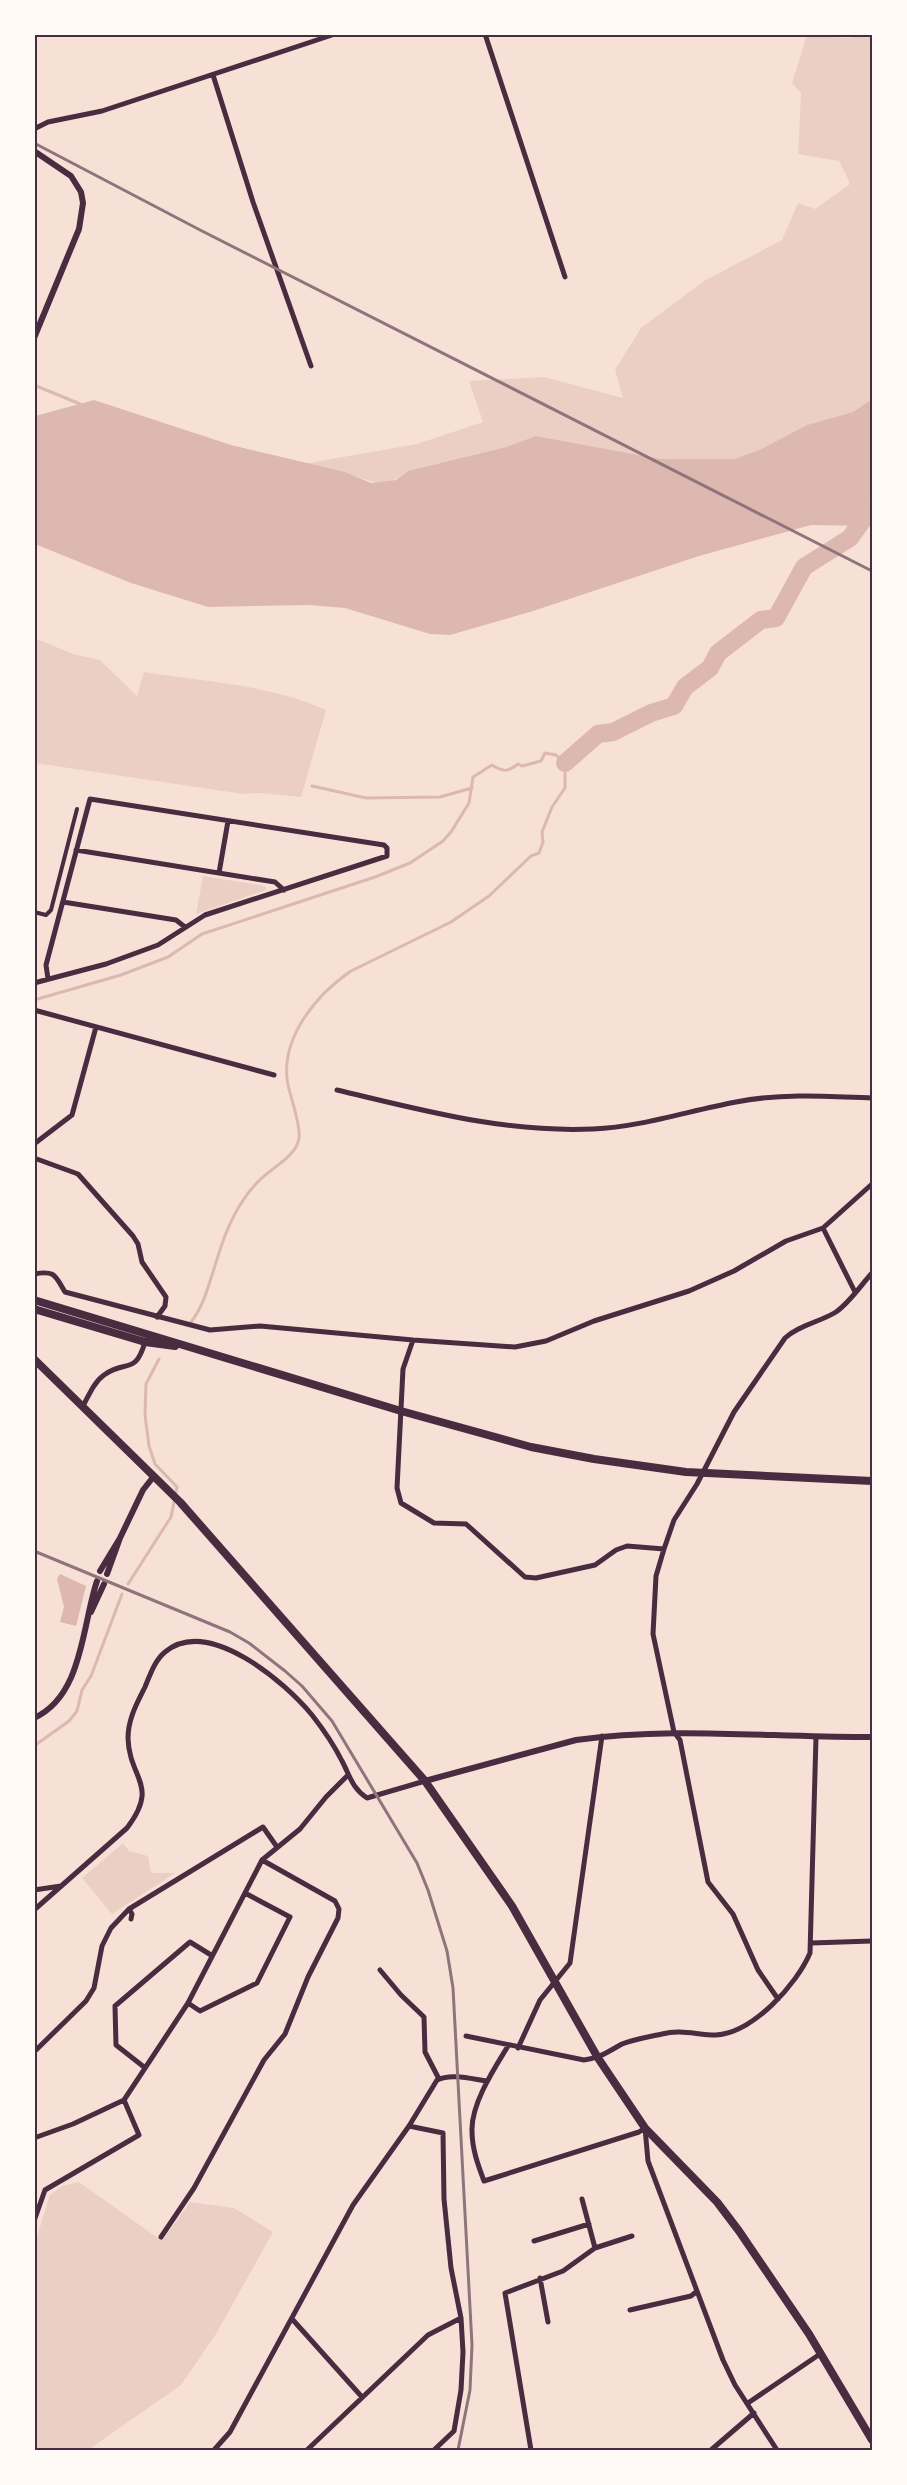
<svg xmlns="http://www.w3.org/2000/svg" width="907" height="2485" viewBox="0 0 907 2485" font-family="Cabin,sans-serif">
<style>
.green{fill:#ebcfc5}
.water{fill:#dcb8b0}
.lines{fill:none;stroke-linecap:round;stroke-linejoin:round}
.stream{stroke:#dcb8b0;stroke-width:3}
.river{stroke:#dcb8b0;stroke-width:18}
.pedestrian{stroke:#4a2c40;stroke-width:4}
.minor{stroke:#4a2c40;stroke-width:5}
.tertiary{stroke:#4a2c40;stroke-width:6}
.primary{stroke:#4a2c40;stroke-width:8}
.rail{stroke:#8f747c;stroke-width:3}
.neatline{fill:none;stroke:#4a2c40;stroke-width:2}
</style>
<rect width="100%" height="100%" fill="#f7e1d7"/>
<path class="green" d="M807 35 850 38 851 35H872V399L853 412 807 425 759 450 734 459H661L536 436 506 447 408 471C384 490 371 481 346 473 332 468 317 467 303 464L417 444 483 422 469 381 544 377 623 398 615 370 641 328 704 281 782 240 798 203 815 209 849 185V181L839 161 798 154 801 93 792 83Z
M35 638 73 654 100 660 137 696 144 672C206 682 268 684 326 710L301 797 260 793 243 794 35 763Z
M203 876 265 886 266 890 196 914Z
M123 1843 129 1851 148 1856 151 1873H175L112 1914 82 1878Z
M79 2182 162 2241 190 2202 234 2208 273 2232 216 2334 181 2385 88 2450H35V2243L50 2195 62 2186Z"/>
<path class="water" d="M872 399V523L869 526 811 525 699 556 530 612 450 635 430 634 345 608 309 605 208 607 131 583 35 544V416L94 400 231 445 345 472 371 483 396 480 408 471 506 447 536 436 661 459H734L759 450 807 425 853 412Z
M60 1574 86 1586 76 1626 60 1622 64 1607 57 1579Z"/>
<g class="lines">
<path class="stream" d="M34 385 80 404
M312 786 366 798 440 797 472 788
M34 1000 121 975 168 957 202 934 375 877 410 863 443 841 451 832 469 803 473 777 492 765C503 772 508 772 518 764L522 766 541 761 545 753 556 755 565 763V788L552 807 542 832 543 842 539 853 531 856 489 896 451 922 351 971C316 995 279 1039 288 1085 291 1098 301 1126 299 1138 297 1155 275 1166 263 1177 254 1185 246 1195 240 1205 227 1226 220 1249 213 1272 207 1290 203 1307 191 1322
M128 1584 171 1517 177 1487 155 1464 149 1446 145 1415 146 1384 159 1359
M34 1746 69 1721 77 1711 82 1690 91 1676 122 1594"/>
<path class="river" d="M565 763 598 734 613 732 651 713 674 706 685 687 710 668 718 653 761 620 776 618 804 567 850 538 872 507"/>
<path class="pedestrian" d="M34 912 46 915 51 910 77 809"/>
<path class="minor" d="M485 34 565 277
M213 75 253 202 311 366
M34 129 48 122 102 111 335 34
M76 850 275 882 284 890
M219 873 228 821
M63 902 176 920 185 927
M34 983 106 964 158 945 205 915 387 856V848L384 845 90 799 46 965 48 979
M34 1010 274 1075
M337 1090C422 1110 504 1133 593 1129 641 1127 688 1111 736 1102 781 1093 827 1096 872 1098
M34 1144 72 1115 96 1027
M34 1158 78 1174 133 1236 138 1244 142 1262 166 1297 165 1306 157 1317
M823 1228 855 1292
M34 1274C56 1270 55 1276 65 1292L210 1330 260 1326 413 1340 515 1347 546 1341 594 1321 689 1291 734 1271 786 1241 823 1228 872 1184
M413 1340 403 1369 397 1488 401 1503 434 1523 466 1524 525 1577 536 1578 595 1565 616 1550 627 1546 664 1549
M83 1406C89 1395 94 1382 104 1375 126 1359 135 1376 145 1342
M34 1890 61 1886
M129 1909 132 1914 131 1919
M34 1910 127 1828C160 1785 129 1779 128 1738 128 1719 137 1703 145 1687 150 1675 155 1660 165 1652 208 1616 285 1682 312 1715 323 1729 334 1745 342 1761 350 1776 352 1788 367 1798L425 1781
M811 1943 872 1941
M380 1970 401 1995 424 2017 425 2052 439 2079
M778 1999 758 1970 733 1914 708 1882 680 1740 674 1732 653 1634 656 1576 664 1549 674 1520 697 1484 734 1412 785 1338C799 1325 820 1322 836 1312 850 1302 861 1285 872 1273
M188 2003 200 2011 257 1983 290 1917 245 1893
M466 2036 584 2060C600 2058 609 2051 622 2044 635 2039 649 2037 662 2034 681 2029 697 2035 716 2035 753 2033 797 1984 810 1953L816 1737
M508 2046C494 2069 471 2104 472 2131 472 2149 478 2165 484 2181L639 2132 645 2128 648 2161 723 2360 735 2385 777 2450
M518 2048 540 2000 570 1963 602 1736
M34 2052 86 2001 94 1988 102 1946 111 1928 129 1909 263 1827 277 1847
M144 2067 116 2045 115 2006 190 1942 211 1955
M409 2126 443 2133 444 2199 451 2268 461 2318 463 2352 461 2390 454 2431 434 2450
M34 2138 73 2124 124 2100 188 2003 262 1860 300 1829 326 1797 348 1775
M582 2199 595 2248
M34 2221 45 2190 139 2135 124 2100
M161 2237 194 2188 264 2060 285 2034 308 1977 338 1918 339 1909 335 1901 262 1860
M534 2241 589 2224
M540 2278 548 2322
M630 2310 691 2296 696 2292
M293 2320 362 2397
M748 2403 820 2354
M214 2450 230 2432 353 2205 409 2126 437 2080C451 2073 472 2079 487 2081
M307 2450 428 2335 461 2318
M531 2450 505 2293 563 2271 595 2248 632 2236
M711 2450 754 2413"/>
<path class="tertiary" d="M34 151 71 176 81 192 83 203 79 229 34 338
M120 1538 143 1490 154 1476
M100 1571 120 1538 107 1574
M91 1612 104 1584
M34 1718C83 1696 82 1625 97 1581
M425 1781 576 1740C674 1726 774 1738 872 1737"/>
<path class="primary" d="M34 1300 401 1411 531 1447 594 1459 686 1472 872 1481
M34 1309 145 1342 175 1346
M34 1359 180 1502 425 1781 512 1906 598 2058 645 2128 717 2202 739 2231 809 2334 872 2440"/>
<path class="rail" d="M34 143 202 231 872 571
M34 1551 230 1632 249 1643 285 1671 302 1686 332 1721 417 1863 428 1890 447 1951 453 1988 472 2345 470 2390 458 2450"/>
</g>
<rect width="907" height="2485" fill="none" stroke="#fffaf5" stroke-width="72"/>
<rect x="36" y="36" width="835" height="2413" class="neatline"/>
</svg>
